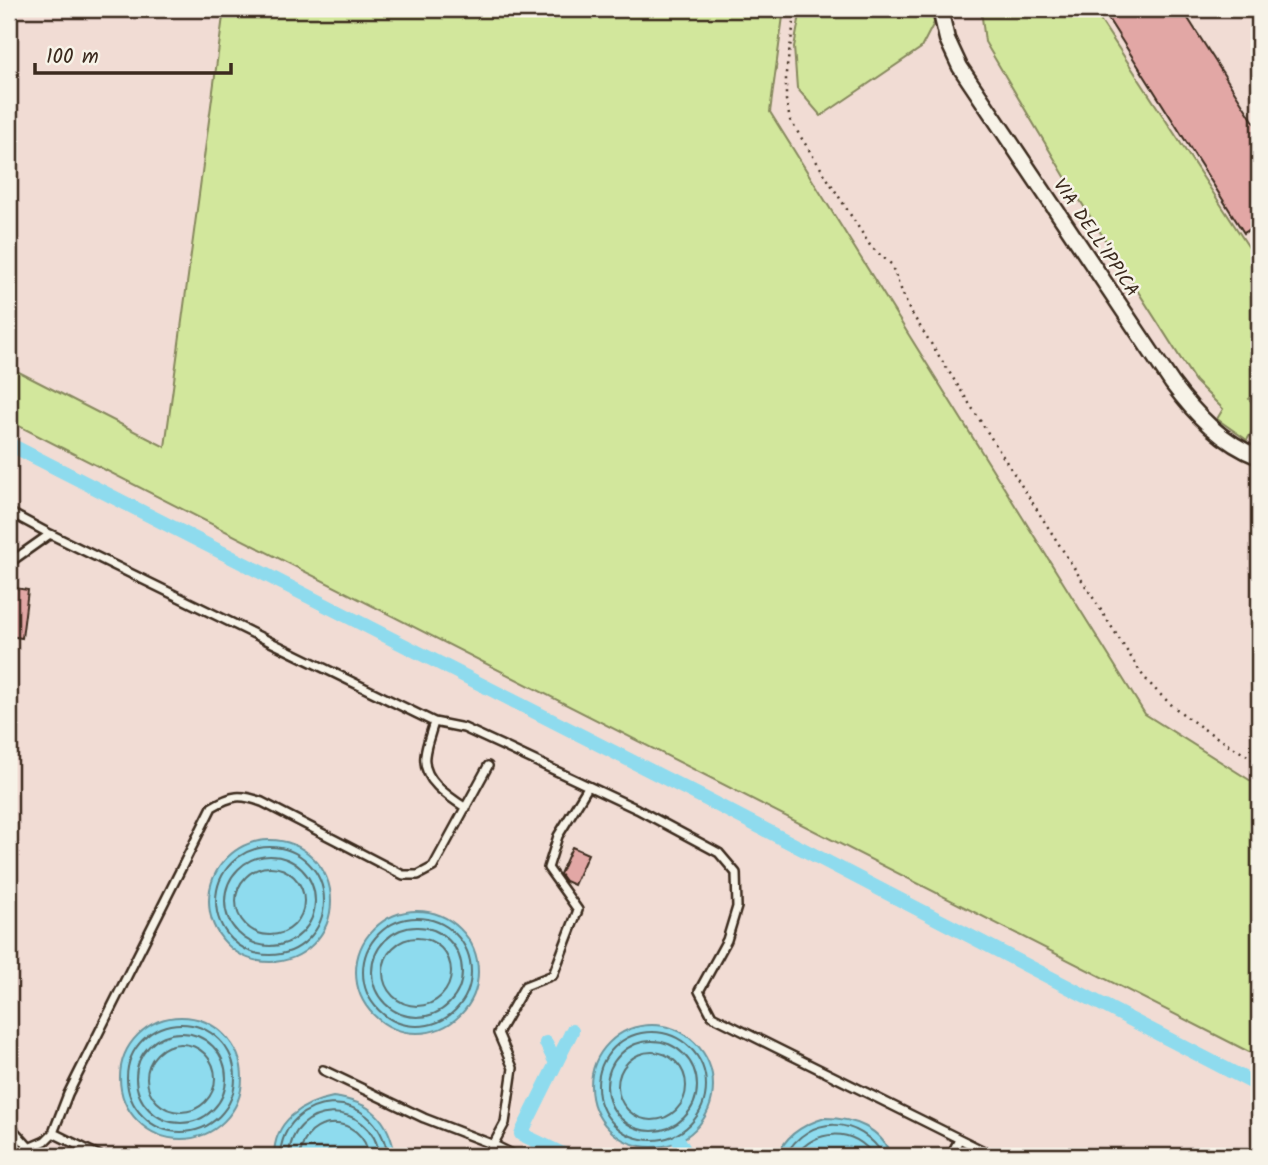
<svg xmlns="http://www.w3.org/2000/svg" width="1268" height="1165" viewBox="0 0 1268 1165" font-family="Kalam,sans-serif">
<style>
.green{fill:#d2e79c;stroke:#86885d;stroke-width:2}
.water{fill:#8edbee;stroke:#6d949b;stroke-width:2}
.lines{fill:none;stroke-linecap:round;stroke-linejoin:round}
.shore{stroke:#5c7171;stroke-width:2}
.canal{stroke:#8edbee;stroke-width:14}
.building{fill:#e2a7a5;stroke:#3b2a1e;stroke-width:2}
.lane-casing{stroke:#3b2a1e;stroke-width:12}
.street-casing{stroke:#3b2a1e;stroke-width:19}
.path{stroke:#3b2a1e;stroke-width:2.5;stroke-dasharray:2 5;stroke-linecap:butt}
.lane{stroke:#f7f3e8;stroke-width:7}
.street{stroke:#f7f3e8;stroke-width:14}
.labels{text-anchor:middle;stroke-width:5;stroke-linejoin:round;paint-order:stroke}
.street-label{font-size:19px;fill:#3b2a1e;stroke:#f7f3e8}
</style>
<rect width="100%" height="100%" fill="#f1dcd4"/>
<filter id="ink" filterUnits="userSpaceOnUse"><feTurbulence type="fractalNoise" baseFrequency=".0143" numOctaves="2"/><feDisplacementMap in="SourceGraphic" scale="14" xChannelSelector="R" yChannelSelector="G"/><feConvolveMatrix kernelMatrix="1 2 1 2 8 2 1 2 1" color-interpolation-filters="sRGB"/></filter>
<g filter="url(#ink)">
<path class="green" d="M224 9H784L770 112 1145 714 1259 786V1057L9 421V367L165 447Z
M801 9H932L934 23 921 48 821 116 797 88 794 47Z
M981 9H1093L1259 263V392L1249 399C1265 420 1260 418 1247 440L1217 419 1223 409 1195 381 1067 180 985 42Z"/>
<path class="water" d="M209 901a61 61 0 1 1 122 0a61 61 0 1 1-122 0Z
M356 972a61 61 0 1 1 122 0a61 61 0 1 1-122 0Z
M120 1078a61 61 0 1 1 122 0a61 61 0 1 1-122 0Z
M591 1086a61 61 0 1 1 122 0a61 61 0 1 1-122 0Z
M333 1097C371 1102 389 1118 395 1156H274C274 1121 302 1103 333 1097Z
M825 1118C854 1118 881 1128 891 1156H778C785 1134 805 1124 825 1118Z"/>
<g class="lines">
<path class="shore" d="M216 901a54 54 0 1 1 108 0a54 54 0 1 1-108 0Z
M225 901a45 45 0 1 1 90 0a45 45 0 1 1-90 0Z
M236 901a34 34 0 1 1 68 0a34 34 0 1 1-68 0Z
M363 972a54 54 0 1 1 108 0a54 54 0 1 1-108 0Z
M372 972a45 45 0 1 1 90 0a45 45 0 1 1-90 0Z
M383 972a34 34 0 1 1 68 0a34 34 0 1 1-68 0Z
M127 1078a54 54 0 1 1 108 0a54 54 0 1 1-108 0Z
M598 1086a54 54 0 1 1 108 0a54 54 0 1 1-108 0Z
M136 1078a45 45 0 1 1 90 0a45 45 0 1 1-90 0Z
M607 1086a45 45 0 1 1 90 0a45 45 0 1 1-90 0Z
M147 1078a34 34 0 1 1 68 0a34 34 0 1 1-68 0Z
M618 1086a34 34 0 1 1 68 0a34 34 0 1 1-68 0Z
M280 1156C283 1092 376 1082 388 1156
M289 1156C291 1102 370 1096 380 1156
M300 1156C305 1113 362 1113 369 1156
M785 1156C809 1113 860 1116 884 1156
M795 1156C816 1128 853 1127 874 1156"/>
<path class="canal" d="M9 444 704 798 1259 1086
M546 1043 556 1063
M679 1141 688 1156
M567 1156 521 1134 572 1031"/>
</g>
<path class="building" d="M1102 9H1182L1259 130V223L1244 233Z
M9 587 28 590 22 638 9 636Z
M572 847 588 854 574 885 565 881 560 874Z"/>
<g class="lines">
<g class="lane-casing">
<path id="lane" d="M9 512 50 534
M9 563 50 534 434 722 464 728 501 745 637 809 719 853 736 873 737 907 727 940 699 991 712 1016 994 1156
M434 722C431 733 426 745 425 756 422 780 449 797 466 808
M323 1070 424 1118 494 1145 516 1156
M9 1125 37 1156
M53 1133 68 1094 212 807C232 795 240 794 262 802L403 875H418L433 867 488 766
M31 1147 45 1141 53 1133 100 1156
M487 1156 505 1123 513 1068 498 1033 525 986 553 975 578 910 548 868 558 836 588 787
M950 1156 959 1140"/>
</g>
<g class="street-casing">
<path id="street" d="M940 9 947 39 960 67 1172 383C1195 414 1222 443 1259 457"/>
</g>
<path class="path" d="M796 9 786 73V100L790 120 871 247 891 264 909 309 1141 673C1173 714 1215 736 1259 763"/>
<use href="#lane" class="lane"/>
<use href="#street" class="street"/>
</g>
</g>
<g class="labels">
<g class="street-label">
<text transform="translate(1097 237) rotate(56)" y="7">VIA DELL'IPPICA</text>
</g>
</g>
<rect width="1268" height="1165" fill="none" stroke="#f7f3e8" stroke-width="35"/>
<rect x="18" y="18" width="1233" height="1130" fill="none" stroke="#3b2a1e" stroke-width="2.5" filter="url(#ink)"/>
<path d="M35 63v10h196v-10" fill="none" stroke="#3b2a1e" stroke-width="3.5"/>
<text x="46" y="63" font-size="21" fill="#3b2a1e" stroke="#f7f3e8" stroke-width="5" paint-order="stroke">100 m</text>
</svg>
